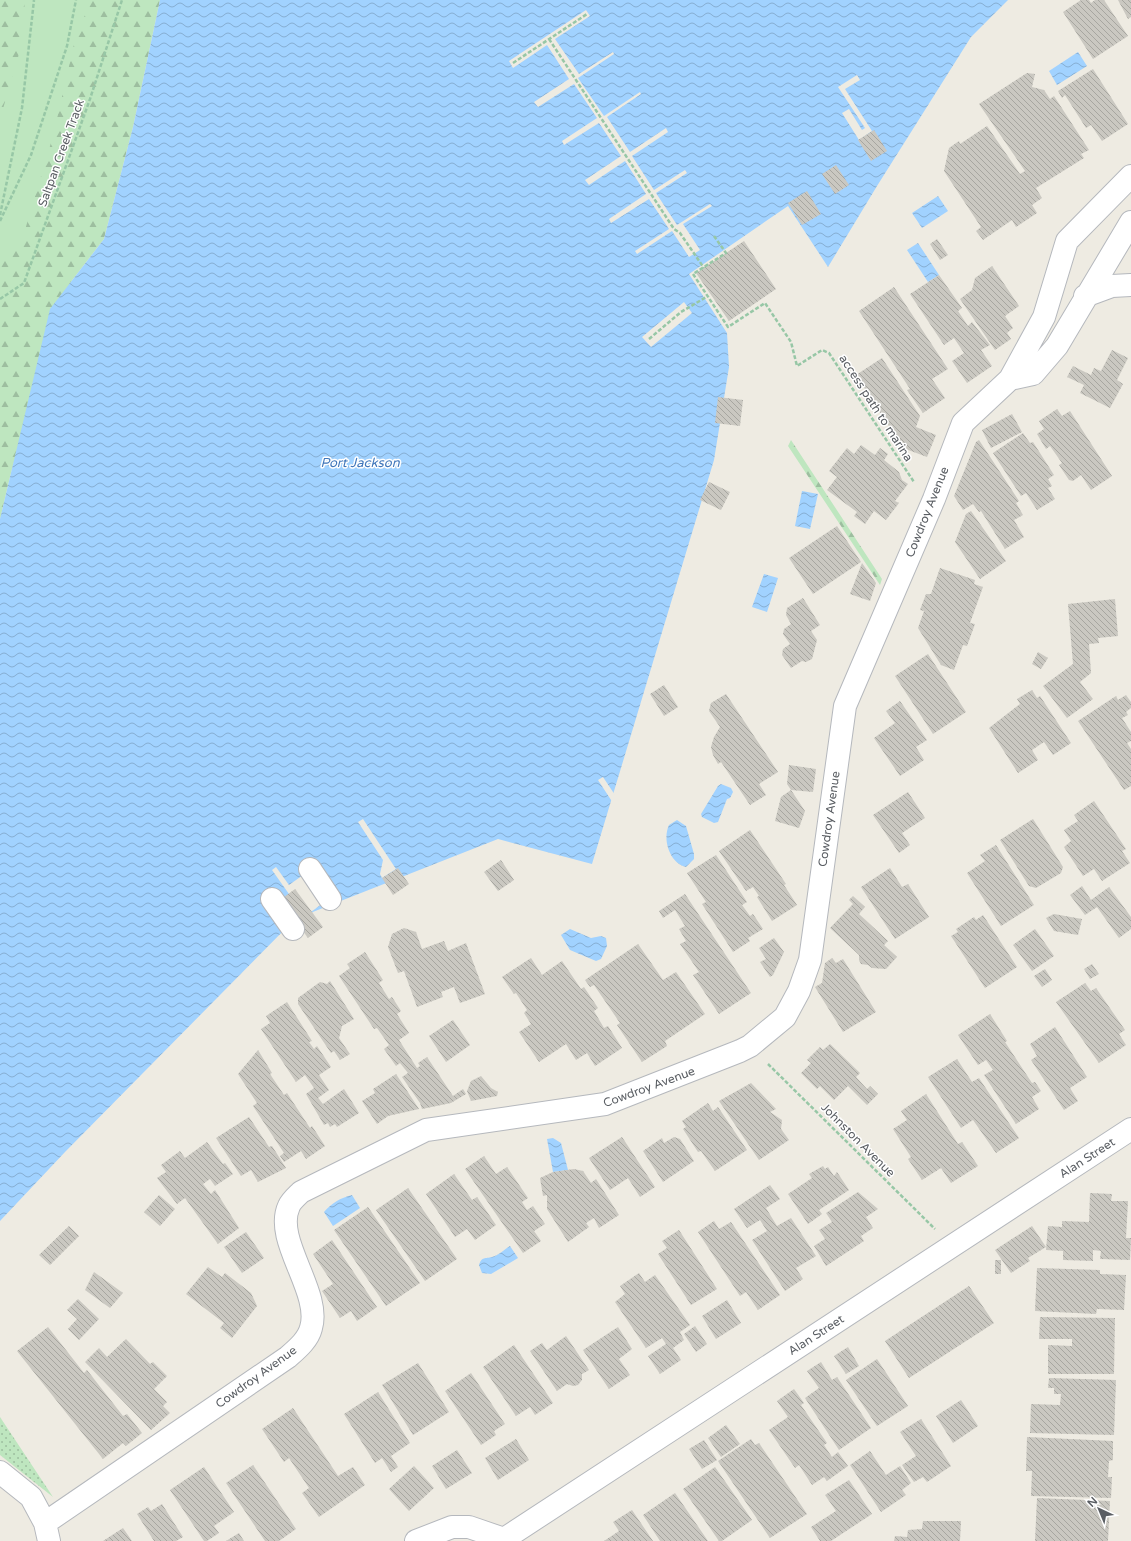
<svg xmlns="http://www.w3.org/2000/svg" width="1131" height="1541" viewBox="0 0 1131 1541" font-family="'Varela Round',sans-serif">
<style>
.green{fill:#bee6bf}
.forest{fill:url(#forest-firs)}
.park{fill:url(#park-dots)}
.water{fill:url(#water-waves)}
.pier{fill:#eeebe2}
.building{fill:url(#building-back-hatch)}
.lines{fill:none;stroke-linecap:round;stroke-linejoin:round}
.minor-casing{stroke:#b5b8bd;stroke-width:24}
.path{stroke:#97c7a6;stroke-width:2.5;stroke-dasharray:4 2;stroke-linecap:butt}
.minor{stroke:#fff;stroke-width:22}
.labels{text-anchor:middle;stroke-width:3;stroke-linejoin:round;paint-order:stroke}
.street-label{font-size:12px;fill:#5a5e63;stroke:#fff}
.water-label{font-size:13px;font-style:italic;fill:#4077bb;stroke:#fff}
</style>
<defs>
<pattern id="forest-firs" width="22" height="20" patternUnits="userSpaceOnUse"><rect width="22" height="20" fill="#bee6bf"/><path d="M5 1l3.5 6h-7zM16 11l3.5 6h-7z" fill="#9dbe9f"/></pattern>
<pattern id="park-dots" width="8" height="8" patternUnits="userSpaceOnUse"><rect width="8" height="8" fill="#bee6bf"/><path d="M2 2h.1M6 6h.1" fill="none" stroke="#9dbe9f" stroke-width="1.8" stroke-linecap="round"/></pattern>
<pattern id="water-waves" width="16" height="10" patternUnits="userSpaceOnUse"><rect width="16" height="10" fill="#a1d2ff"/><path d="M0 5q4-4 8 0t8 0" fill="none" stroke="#86aed2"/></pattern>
<pattern id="building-back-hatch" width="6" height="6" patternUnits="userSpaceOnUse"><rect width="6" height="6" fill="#cac8c1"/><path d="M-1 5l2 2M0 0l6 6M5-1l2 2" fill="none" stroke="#a7a6a0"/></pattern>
</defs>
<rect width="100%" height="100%" fill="#eeebe2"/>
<path class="green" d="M0 0H160L6 487 0 519Z"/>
<path class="forest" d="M0 0H25L21 47 0 119Z
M91 0H160L133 127 104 239 50 309 0 519V260L10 257 22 240 53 136 75 40Z
M791 440 882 579 880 585 788 446Z"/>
<path class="park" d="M0 1417 53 1497 0 1455Z"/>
<path class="water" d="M160 0H1008L971 37 877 186 828 267 788 206 689 274 727 333 729 367 714 460 592 864 498 839 295 919 65 1152 0 1221V519L50 309 104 239 133 127Z
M1078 52 1087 66 1057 85 1049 71Z
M938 196 948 211 922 228 912 213Z
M918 243 939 275 928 282 907 250Z
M802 491 818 494 810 529 795 526Z
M764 574 778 578 767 612 752 607Z
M721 784 731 788 733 792 730 798 727 799 718 822 714 823 702 817 701 814 718 786Z
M677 820 686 826 694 854V859L686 867C670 863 662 840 669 825Z
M570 929 591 938 601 936 606 938 607 946 601 959 596 961 570 950 561 935Z
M553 1138 561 1143 568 1170 553 1172 547 1139Z
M352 1195 360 1208 333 1226 324 1212C332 1203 340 1198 352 1195Z
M510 1246 518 1258 491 1274 482 1273 479 1265C482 1256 485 1259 492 1257 498 1256 505 1249 510 1246Z"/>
<path class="pier" d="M586 10 590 16 555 39 579 74 613 52 614 54 578 78 604 116 640 92 641 94 607 117 630 152 666 128 668 132 632 156 654 190 685 170 687 173 656 193 677 225 710 204 712 206 683 224 700 250 689 257 672 231 637 254 635 251 669 229 649 199 611 223 609 219 646 194 625 161 589 185 585 180 621 156 599 123 564 145 562 141 597 118 574 84 538 107 534 102 569 79 547 45 513 68 509 61Z
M857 75 860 80 845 89 872 131 859 140 842 113 849 109 862 130 865 128 838 87Z
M684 302 692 313 651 347 642 337Z
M603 777 615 795 613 803 598 780Z
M363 819 396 869 382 878 380 874 383 860 358 822Z
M276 867 289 885 303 875 323 903 311 912 289 894 272 870Z"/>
<path class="building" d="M1081 0H1089L1091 3 1095 0H1104L1128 36 1093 59 1063 12Z
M1118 0H1131V17L1128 19Z
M1093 69 1128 124 1102 141 1091 125 1086 128 1065 95 1062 98 1058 91Z
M1027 73 1035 74 1032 87 1044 90 1050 99 1054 96 1089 150 1081 154 1084 158 1036 188 1042 198 1032 205 1037 213 1016 227 1012 220 983 240 976 231 981 227 944 171 949 148 959 141 960 144 987 126 1020 174 1025 171 979 104Z
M874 130 887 151 871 161 858 140Z
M836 165 849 185 835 194 822 174Z
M807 191 821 214 802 225 788 203Z
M937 239 948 255 940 260 930 244Z
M744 241 776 289 729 321 696 273Z
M992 266 1019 306 1005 316 1013 328 1007 333 1011 339 995 350 960 299 972 290 975 278Z
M939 275 962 308 958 311 968 326 972 322 990 345 981 350 992 366 967 383 952 361 964 353 954 338 944 345 910 294Z
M894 287 948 369 932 379 945 398 923 413 907 390 910 389 859 311Z
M1112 350 1128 358 1117 380 1123 384 1110 408 1080 393 1084 385 1067 377 1073 366 1091 375 1094 368 1101 371Z
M882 358 920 416 916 427 936 435 927 457 903 448 856 375Z
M718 397 743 400 740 426 715 423Z
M1057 409 1062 416 1070 411 1112 476 1091 490 1081 475 1073 481 1069 480 1059 465 1062 463 1050 446 1046 449 1037 434 1044 429 1039 421Z
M1012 414 1022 432 991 448 982 430Z
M1023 433 1030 443 1033 442 1054 475 1048 479 1052 486 1048 488 1055 499 1037 510 1026 493 1021 496 993 453Z
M979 440 1019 501 1016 503 1023 515 1014 520 1024 537 1005 549 981 511 979 512 973 504 963 510 954 496 976 442Z
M861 445 875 455 880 448 888 454 884 460 899 472 902 480 908 484 895 501 899 503 886 520 874 511 865 524 854 516 857 512 827 490 837 477 829 471 847 448 854 454Z
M709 482 730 492 721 510 700 500Z
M971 511 1006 561 980 579 955 542 966 514Z
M837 526 861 562 813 594 789 558Z
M862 563 876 583 870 601 850 594Z
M940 568 975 580 974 584 983 587 970 623 975 624 967 646 963 645 954 670 941 665 918 628 924 611 920 610 926 594H931Z
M803 598 820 625 811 631 817 640 812 659 806 662 802 661 791 668 782 655 783 649 790 644 783 634 784 629 791 624 786 615 787 608Z
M1115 599 1118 636 1098 638 1099 643 1089 644 1091 673 1080 682 1093 699 1067 718 1043 686 1073 664 1068 604Z
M1038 652 1048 658 1041 669 1032 664Z
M928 654 966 712 933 734 895 676Z
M664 685 678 707 664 716 650 694Z
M1032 690 1037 698 1040 696 1071 743 1053 755 1044 742 1032 750 1038 760 1018 773 989 728 1020 704 1017 699Z
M726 694 778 772 759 784 766 795 750 805 721 762 718 764 713 755 711 747 714 737 720 727 709 711 711 703Z
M1126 695 1131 702V708L1126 712 1128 715 1122 718 1131 732V741L1127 743 1131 749V786L1124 790 1078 721 1116 696 1118 700Z
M900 701 927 740 916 747 924 760 900 776 874 738 895 723 886 711Z
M789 765 816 769 813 792 791 790 787 784Z
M791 790 805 811 799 828 775 821 781 797Z
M908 792 925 818 902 833 910 845 899 853 873 815Z
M1094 801 1126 849 1122 851 1130 863 1102 881 1094 869 1083 876 1064 847 1071 841 1064 830 1078 821 1074 815Z
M1033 819 1063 867 1061 873 1036 888 1029 886 1000 840Z
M750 830 786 884 784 885 797 905 772 921 757 897 759 896 753 887 746 891 719 851Z
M996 845 1034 905 1001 926 967 873 985 861 980 855Z
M716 855 747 902 742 905 750 916 753 914 763 929 748 938 750 941 733 952 702 904 706 902 687 873Z
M501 860 514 880 498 891 484 872Z
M398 868 409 884 393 895 382 878Z
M890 868 902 887 908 884 929 917 895 939 861 887Z
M1082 886 1091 900 1109 887 1131 917V929L1119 938 1097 907 1085 915 1070 895Z
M295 889 323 927 308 938 280 900Z
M685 894 751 993 719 1014 693 975 699 972 680 944 686 941 679 929 685 926 675 910 663 918 659 911Z
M853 896 865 907 859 914 888 941 884 945 897 957 886 969 872 968 868 965 861 964 859 960V955L830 928 853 904 849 900Z
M1054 914 1082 919 1078 935 1054 931 1046 918Z
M983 915 1017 967 985 988 951 936 958 932 956 929 974 917 976 920Z
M404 928 416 932 422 949 444 941 448 951 466 943 485 994 460 1003 454 987 441 992 443 997 417 1007 404 971 398 973 388 947 392 934Z
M1035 929 1054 956 1032 971 1013 945Z
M774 938 784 952 773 975 770 977 760 962 766 959 759 948Z
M638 944 663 980 676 972 705 1014 665 1041 667 1046 642 1062 617 1025 620 1023 594 985 590 987 585 980Z
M365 952 383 980 379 983 389 999 392 997 401 1011 397 1014 409 1033 399 1040 417 1068 420 1066 418 1063 427 1057 453 1096 463 1089 466 1094 451 1103 422 1109 420 1103 402 1077 408 1073 400 1063 396 1066 384 1049 389 1045 377 1028 374 1029 339 976 350 968 347 964Z
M531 958 542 975 562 961 581 989 584 987 598 1008 594 1011 604 1028 608 1026 622 1048 595 1066 587 1053 576 1060 566 1044 539 1062 519 1032 531 1024 524 1013 527 1010 516 993 514 994 502 977Z
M832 958 836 963 843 959 876 1012 843 1032 815 987 822 983 825 963Z
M1092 964 1099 974 1090 979 1084 969Z
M1045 969 1052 980 1042 987 1034 976Z
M330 981 354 1019 342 1026 339 1038 350 1054 340 1060 334 1051 331 1053 298 1004V998L320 982 327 984Z
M1085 983 1091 991 1096 988 1125 1030 1119 1034 1126 1045 1099 1063 1056 1002Z
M287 1002 312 1041 309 1042 314 1049 317 1046 331 1067 319 1075 329 1090 318 1098 323 1104 344 1089 359 1113 337 1127 335 1124 330 1127 328 1123 324 1125 306 1094 314 1088 305 1075 296 1082 261 1029 270 1023 266 1016Z
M990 1014 1007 1041 1005 1042 1032 1083 1035 1082 1041 1091 1032 1097 1039 1109 1016 1124 984 1075 993 1070 986 1060 978 1065 958 1035Z
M453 1020 470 1045 446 1062 429 1036Z
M1055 1027 1087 1077 1070 1088 1078 1101 1064 1110 1031 1060 1037 1056 1030 1044Z
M830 1044 860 1073 856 1077 867 1089 870 1086 878 1094 867 1105 848 1086 834 1100 820 1086 817 1089 801 1073 811 1063 807 1060 820 1047 823 1050Z
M258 1050 272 1073 270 1074 284 1095 287 1093 310 1128 312 1126 325 1146 306 1159 301 1151 284 1162 280 1156 284 1153 253 1106 257 1103 238 1074Z
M957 1059 972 1082 979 1078 1019 1138 996 1153 973 1120 961 1128 928 1077Z
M396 1074 419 1109 388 1116 377 1124 362 1101 375 1093 373 1089Z
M481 1076 491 1088 498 1092 497 1096 471 1101 467 1091 471 1081Z
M751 1083 776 1109 770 1112 782 1120 781 1129 789 1140 759 1160 719 1101Z
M926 1094 958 1144 962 1142 978 1166 951 1183 941 1168 922 1180 908 1159 911 1157 893 1129 907 1120 901 1111Z
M708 1103 713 1111 718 1107 747 1150 715 1171 701 1151 698 1152 683 1129 686 1127 682 1121Z
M249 1117 269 1147 272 1146 286 1168 258 1182 251 1170 241 1176 216 1138Z
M622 1137 655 1187 640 1197 628 1178 610 1190 589 1158Z
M674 1137 680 1139 694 1161 663 1182 643 1151 662 1138 664 1143Z
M207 1142 223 1164 225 1163 233 1174 215 1186 210 1179 203 1184 211 1194 215 1190 239 1228 218 1244 185 1198 177 1204 157 1178 166 1172 161 1165 180 1151 185 1158Z
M484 1156 496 1174 507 1167 528 1198 522 1202 527 1210 533 1206 545 1224 534 1231 541 1241 523 1253 465 1169Z
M823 1166 825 1169 828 1167 834 1176 837 1172 849 1190 819 1210 822 1214 808 1224 788 1194 812 1178 809 1174Z
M574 1169 583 1171 591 1183 596 1179 619 1215 599 1228 594 1218 586 1223 589 1227 568 1242 547 1209V1195L543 1196 540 1178 553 1172Z
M454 1174 472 1200 477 1197 496 1225 475 1240 467 1229 455 1237 426 1194Z
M770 1185 780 1199 766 1208 777 1226 791 1218 816 1256 796 1268 803 1279 785 1291 752 1240 767 1231 760 1220 747 1228 734 1209Z
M408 1188 457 1259 425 1281 376 1210Z
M858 1192 878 1209 866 1217 873 1228 861 1236 864 1241 826 1266 814 1246 825 1239 819 1230 832 1222 826 1213Z
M1090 1193 1112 1194 1111 1201H1128L1126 1238H1131L1130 1260 1100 1259 1101 1251 1093 1250V1261L1063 1260V1251L1046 1250 1048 1226 1062 1227V1221L1089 1222Z
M159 1195 175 1209 160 1226 144 1212Z
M368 1207 420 1283 386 1306 334 1230Z
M714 1221 719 1229 731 1222 780 1295 758 1310 746 1292 740 1296 698 1232Z
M69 1226 79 1236 50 1265 39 1255Z
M1032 1226 1046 1247 1028 1258 1030 1261 1011 1273 995 1250Z
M679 1230 717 1289 691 1305 658 1254 667 1248 662 1241Z
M246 1232 264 1258 242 1273 224 1247Z
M332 1240 377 1307 357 1321 351 1311 340 1318 322 1291 333 1284 313 1254Z
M995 1260H1001V1274H995Z
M208 1267 222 1277 225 1273 251 1293 257 1306 232 1338 220 1328 224 1323 186 1294Z
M1037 1268 1100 1270V1274L1126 1275 1124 1310 1097 1309 1096 1314 1035 1311Z
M94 1272 123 1293 110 1308 85 1290Z
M639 1273 645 1282 655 1275 690 1325 680 1332 684 1340 673 1348 681 1360 660 1374 648 1356 666 1344 662 1338 646 1348 615 1302 625 1294 620 1286Z
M969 1286 994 1323 909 1378 885 1341Z
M78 1299 99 1319 79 1340 68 1329 77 1319 67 1310Z
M727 1300 741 1323 716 1339 702 1316Z
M1040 1317 1115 1318 1114 1374H1048V1345L1072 1346V1339H1039Z
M695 1326 707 1344 696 1352 684 1334Z
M48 1327 84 1373 87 1370 123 1416 127 1414 142 1433 126 1446 123 1443 103 1459 17 1351Z
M618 1327 632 1349 619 1359 630 1375 609 1389 583 1350Z
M566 1336 589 1370 582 1374V1380L578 1385 573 1386 567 1384 557 1391 530 1351 542 1343 547 1350Z
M126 1339 150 1364 153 1362 167 1376 154 1389 167 1402 163 1406 170 1413 151 1430 85 1362 99 1348 107 1357Z
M514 1345 553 1403 535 1415 530 1407 516 1416 483 1367Z
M848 1347 859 1366 846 1374 834 1356Z
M877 1359 908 1406 877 1426 846 1380Z
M821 1362 832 1380 837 1377 871 1428 839 1450 805 1398 819 1388 807 1371Z
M418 1363 449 1412 413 1435 382 1385Z
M471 1373 505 1424 494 1431 496 1435 481 1445 445 1391Z
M1049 1378 1116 1380 1114 1435 1030 1433 1031 1404 1060 1405 1061 1394H1054V1388H1048Z
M794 1389 804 1403 801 1405 827 1443 824 1445 832 1457 838 1452 848 1466 827 1481 824 1477 812 1485 799 1465 795 1468 769 1430 788 1417 777 1401Z
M378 1392 410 1443 391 1456 398 1467 391 1472 382 1458 375 1463 344 1414Z
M961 1400 978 1426 953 1443 936 1416Z
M293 1408 338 1476 353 1467 365 1485 319 1517 302 1493 309 1488 289 1458 284 1462 262 1429Z
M921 1419 951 1466 927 1482 923 1477 914 1482 902 1465 916 1456 900 1432Z
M726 1425 740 1444 721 1457 708 1438Z
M1027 1437 1113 1441V1460L1109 1461 1108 1477H1112L1111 1498 1031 1496 1032 1471H1026Z
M516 1439 529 1460 498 1480 485 1458Z
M751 1439 755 1445 759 1443 807 1514 770 1538 718 1461Z
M704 1440 717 1460 702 1469 689 1449Z
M457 1450 472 1473 446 1489 432 1466Z
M870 1451 886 1475 900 1466 911 1483 902 1490 906 1495 881 1512 850 1465Z
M253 1465 296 1529 279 1541H265L226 1483Z
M414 1466 434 1488 409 1511 389 1489Z
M204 1467 234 1512 214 1526 219 1533 207 1541H204L170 1490Z
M715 1467 752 1520 722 1541H719L683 1489Z
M849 1480 872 1514 831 1541H820L811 1527 836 1511 825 1495Z
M675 1493 708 1541H660L643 1515Z
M1037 1498 1110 1501 1108 1541H1035Z
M162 1504 183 1537 176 1541H154L137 1514 148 1507 151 1511Z
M632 1510 653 1541H604L619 1531 613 1522Z
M923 1521H961L960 1541H894L895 1536 907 1537 908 1530 922 1529Z
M123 1528 132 1541H103Z
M239 1533 244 1541H226Z"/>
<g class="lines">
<g class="minor-casing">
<path id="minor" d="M1085 296 1112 286 1131 285
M1010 379 1033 374 1057 346 1131 222
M310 869 330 899
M272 899 293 929
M0 1472 31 1497 45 1523 49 1541
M45 1523 288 1357C297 1349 308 1340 311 1328 322 1292 273 1240 289 1206 291 1201 297 1196 301 1192L426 1130 605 1104 740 1051 750 1046 785 1017 799 991 810 960 845 706 934 499 963 423 1010 379 1044 317 1067 241 1131 176
M416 1541 452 1527H469L504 1539
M501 1541 1131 1129"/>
</g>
<path class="path" d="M549 39 674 229 680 233 704 268
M513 63 587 14
M0 215 22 108 34 0
M0 221 31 155 67 46 76 0
M714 236 726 253 693 274 728 327 765 303 791 342 797 366 822 350 829 353 914 482
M0 299 24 283 90 99 122 0
M649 339 681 312 708 296
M768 1064 935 1229"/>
<use href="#minor" class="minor"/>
</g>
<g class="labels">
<g class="street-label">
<text transform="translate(61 153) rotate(-70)" y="4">Saltpan Creek Track</text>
<text transform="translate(876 408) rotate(57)" y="4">access path to marina</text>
<text transform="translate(927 512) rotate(-68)" y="4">Cowdroy Avenue</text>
<text transform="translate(829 819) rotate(-82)" y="4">Cowdroy Avenue</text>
<text transform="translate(649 1087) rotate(-20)" y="4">Cowdroy Avenue</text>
<text transform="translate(858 1140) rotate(45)" y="4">Johnston Avenue</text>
<text transform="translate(1087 1158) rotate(-33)" y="4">Alan Street</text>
<text transform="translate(816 1335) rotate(-33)" y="4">Alan Street</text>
<text transform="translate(256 1377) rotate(-36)" y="4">Cowdroy Avenue</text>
</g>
<g class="water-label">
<text x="360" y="467">Port Jackson</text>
</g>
</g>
<g transform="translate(1099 1509) rotate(316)" stroke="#ffffff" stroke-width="3" paint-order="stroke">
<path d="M0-3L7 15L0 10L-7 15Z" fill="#5a5e63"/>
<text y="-6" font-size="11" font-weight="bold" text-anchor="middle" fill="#5a5e63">N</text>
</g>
</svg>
